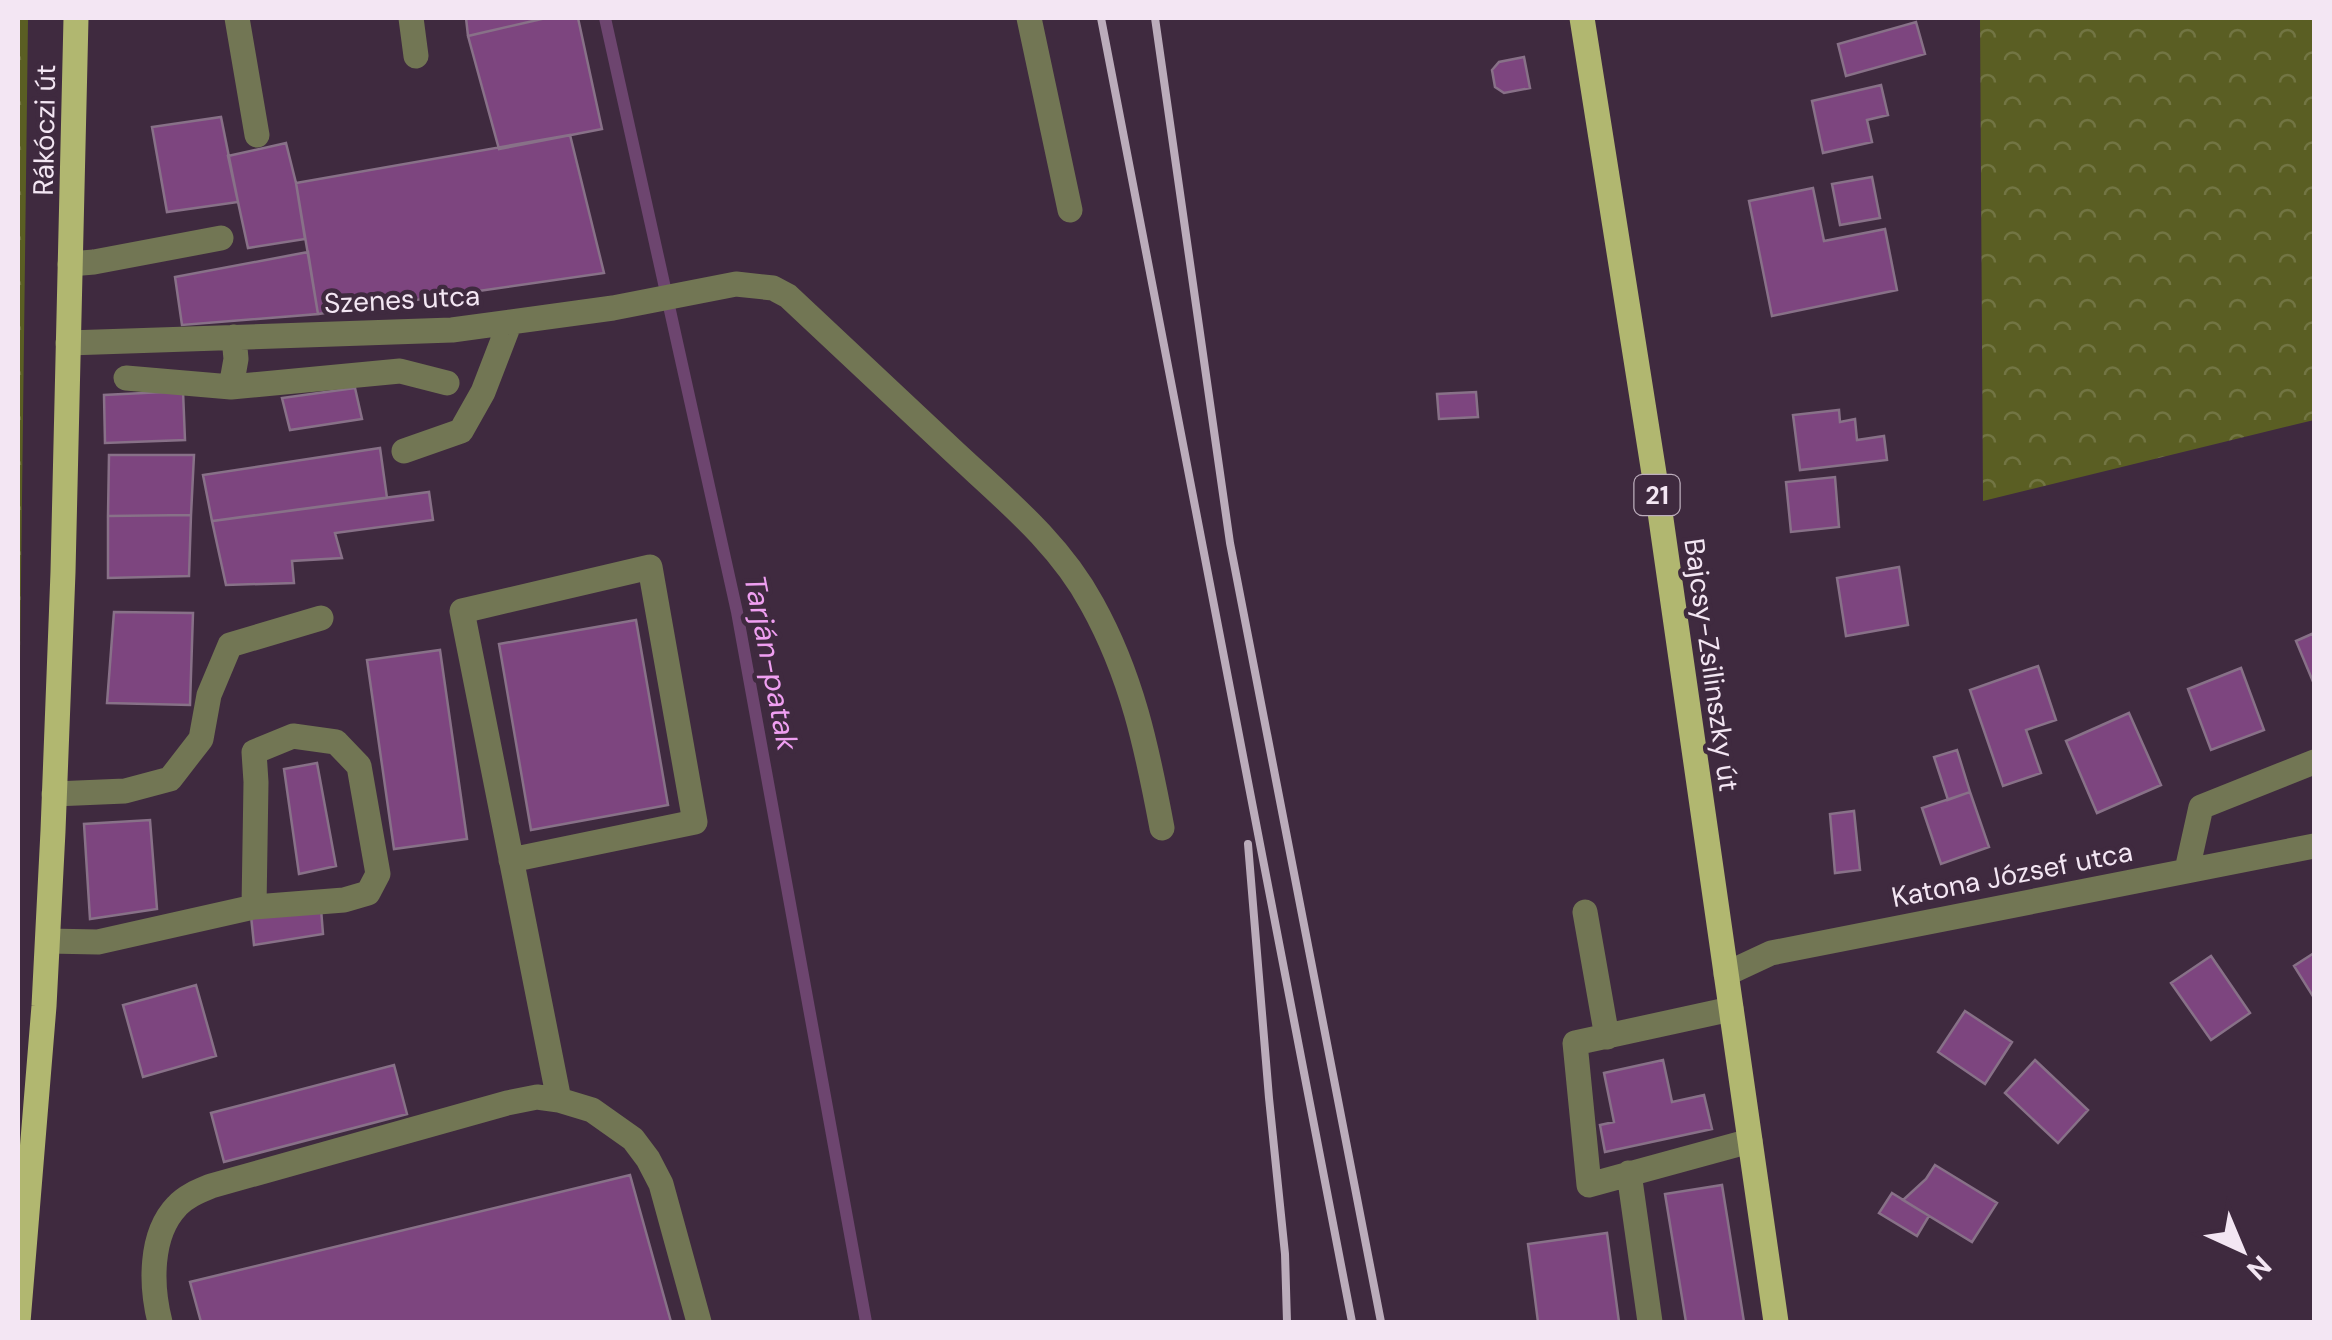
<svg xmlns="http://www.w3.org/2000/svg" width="2332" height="1340" viewBox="0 0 2332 1340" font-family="'DM Sans',sans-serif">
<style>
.forest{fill:url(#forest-crowns)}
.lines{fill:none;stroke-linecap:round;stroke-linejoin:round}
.stream{stroke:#6d456f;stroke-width:12}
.building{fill:#7d457f;stroke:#887188;stroke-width:2.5}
.minor{stroke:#727654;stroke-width:25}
.major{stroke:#b1b770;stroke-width:25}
.rail{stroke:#bbacbb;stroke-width:8}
.labels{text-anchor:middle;stroke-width:9;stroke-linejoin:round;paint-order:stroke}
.shield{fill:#3f2a3f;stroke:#bdaebd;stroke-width:2.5}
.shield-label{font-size:25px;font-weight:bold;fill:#f3e6f3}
.street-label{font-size:28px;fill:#f3e6f3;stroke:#3f2a3f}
.water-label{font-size:30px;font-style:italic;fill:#ef9ff1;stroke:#3f2a3f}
</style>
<defs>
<pattern id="forest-crowns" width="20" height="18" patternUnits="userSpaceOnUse" patternTransform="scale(2.5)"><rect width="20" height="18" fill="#5a5e23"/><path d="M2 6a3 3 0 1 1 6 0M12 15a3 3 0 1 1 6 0" fill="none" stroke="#727543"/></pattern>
</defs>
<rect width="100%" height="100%" fill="#3f2a3f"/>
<path class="forest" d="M18 18H28L19 739H18Z
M1980 18H2314V420L1983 501Z"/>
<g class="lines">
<path class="stream" d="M605 18 737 612 866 1322"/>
</g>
<path class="building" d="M466 18H546L468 36Z
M546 18H578L602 129 499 149 468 36Z
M1916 22 1925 54 1846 76 1838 44Z
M1524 57 1530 88 1504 93 1495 87 1492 70 1499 62Z
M1881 85 1888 115 1867 120 1872 142 1823 153 1812 101Z
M221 117 238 202 167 212 152 127Z
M570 135 604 273 318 314 296 183Z
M286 143 296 183 305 239 248 248 228 156Z
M1872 177 1880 218 1840 225 1832 184Z
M1813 188 1824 241 1885 229 1897 290 1772 316 1749 201Z
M308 252 318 314 182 325 175 277Z
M355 388 362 419 290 430 282 398Z
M183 391 185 440 105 443 104 395Z
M1476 392 1478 417 1439 419 1437 394Z
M1839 410 1840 422 1855 419 1857 440 1884 436 1887 460 1800 470 1793 415Z
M380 448 387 498 212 521 203 475Z
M109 455H194L191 515 108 516Z
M1835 477 1839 527 1791 532 1786 482Z
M429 492 433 520 335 533 342 558 292 561 294 583 226 585 212 521Z
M191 515 189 576 108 578V516Z
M1899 567 1908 625 1846 636 1837 578Z
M114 612 193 613 190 705 107 703Z
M636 620 668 805 531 830 499 644Z
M2314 633V684L2296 641Z
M440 650 467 839 394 849 367 660Z
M2038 666 2056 720 2026 730 2041 773 2003 786 1970 690Z
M2241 668 2264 730 2211 750 2188 689Z
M2129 713 2161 785 2097 813 2066 741Z
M1957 750 1970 792 1948 800 1934 757Z
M317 763 336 866 299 874 284 769Z
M1970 792 1989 847 1941 864 1922 808Z
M1854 811 1860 870 1835 873 1830 814Z
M150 820 157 909 90 919 84 824Z
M321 909 323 934 254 945 251 916Z
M2314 953V998L2294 966Z
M2211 956 2250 1013 2211 1040 2171 983Z
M196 985 216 1056 143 1077 123 1005Z
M1965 1011 2012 1042 1985 1084 1938 1052Z
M1663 1060 1672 1102 1704 1095 1712 1129 1605 1152 1600 1125 1614 1122 1604 1073Z
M2035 1060 2088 1110 2058 1143 2005 1093Z
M394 1065 407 1114 224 1162 211 1113Z
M1935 1165 1997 1203 1972 1242 1903 1200 1926 1179Z
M630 1175 671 1322H201L190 1282Z
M1722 1185 1744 1322H1686L1665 1194Z
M1892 1193 1929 1216 1917 1236 1879 1213Z
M1607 1233 1619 1322H1538L1528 1244Z"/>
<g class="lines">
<path class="minor" d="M237 18 257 135
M411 18 416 56
M1029 18 1070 210
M70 264 94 262 221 238
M234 337 236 359 231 387 400 371 447 383
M68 343 452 330 613 308 736 284 773 288 788 296C842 346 895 397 949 447 1001 496 1058 541 1092 604 1132 676 1147 748 1162 828
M126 378 231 387
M404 451 461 431 483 392 510 322
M54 794 125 791 170 779 201 739 209 695 230 645 321 618
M511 860 695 822 650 567 462 611 559 1100
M2187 870 2201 807 2314 762
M1585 912 1607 1037
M48 941 98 942 254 907 344 900 368 893 378 874 359 766 336 742 293 736 254 752 256 782 254 907
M1726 974 1771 953 2314 846
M1731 1009 1575 1043 1589 1185 1750 1141
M1629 1173 1650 1322
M160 1322C151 1287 149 1235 177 1206 186 1196 199 1191 211 1186L507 1103 537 1097 559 1100 592 1110 633 1139 648 1159 661 1184 699 1322"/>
<path class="major" d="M1582 18 1659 505 1776 1322
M18 1322 44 1006 53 831 63 572 76 18"/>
<path class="rail" d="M1101 18 1352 1322
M1155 18 1230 543 1381 1322
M1248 844 1269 1098 1285 1254 1287 1322"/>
</g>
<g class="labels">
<rect class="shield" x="1634.5" y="475" width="45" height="40" rx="8"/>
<g class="shield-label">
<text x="1657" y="504">21</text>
</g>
<g class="street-label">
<text transform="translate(44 130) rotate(-89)" y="10">Rákóczi út</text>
<text transform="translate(402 299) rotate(-3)" y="10">Szenes utca</text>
<text transform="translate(1712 665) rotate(82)" y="10">Bajcsy-Zsilinszky út</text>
<text transform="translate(2012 874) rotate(-11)" y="10">Katona József utca</text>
</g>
<g class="water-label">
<text transform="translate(771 663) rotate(79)" y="10">Tarján-patak</text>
</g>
</g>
<rect width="2332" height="1340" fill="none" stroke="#f3e6f3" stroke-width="40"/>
<g transform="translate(2242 1250) rotate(136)" stroke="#3f2a3f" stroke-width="8" paint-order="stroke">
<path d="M0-8L18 38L0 25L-18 38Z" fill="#f3e6f3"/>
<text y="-15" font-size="28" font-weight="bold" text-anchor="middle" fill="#f3e6f3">N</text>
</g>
</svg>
